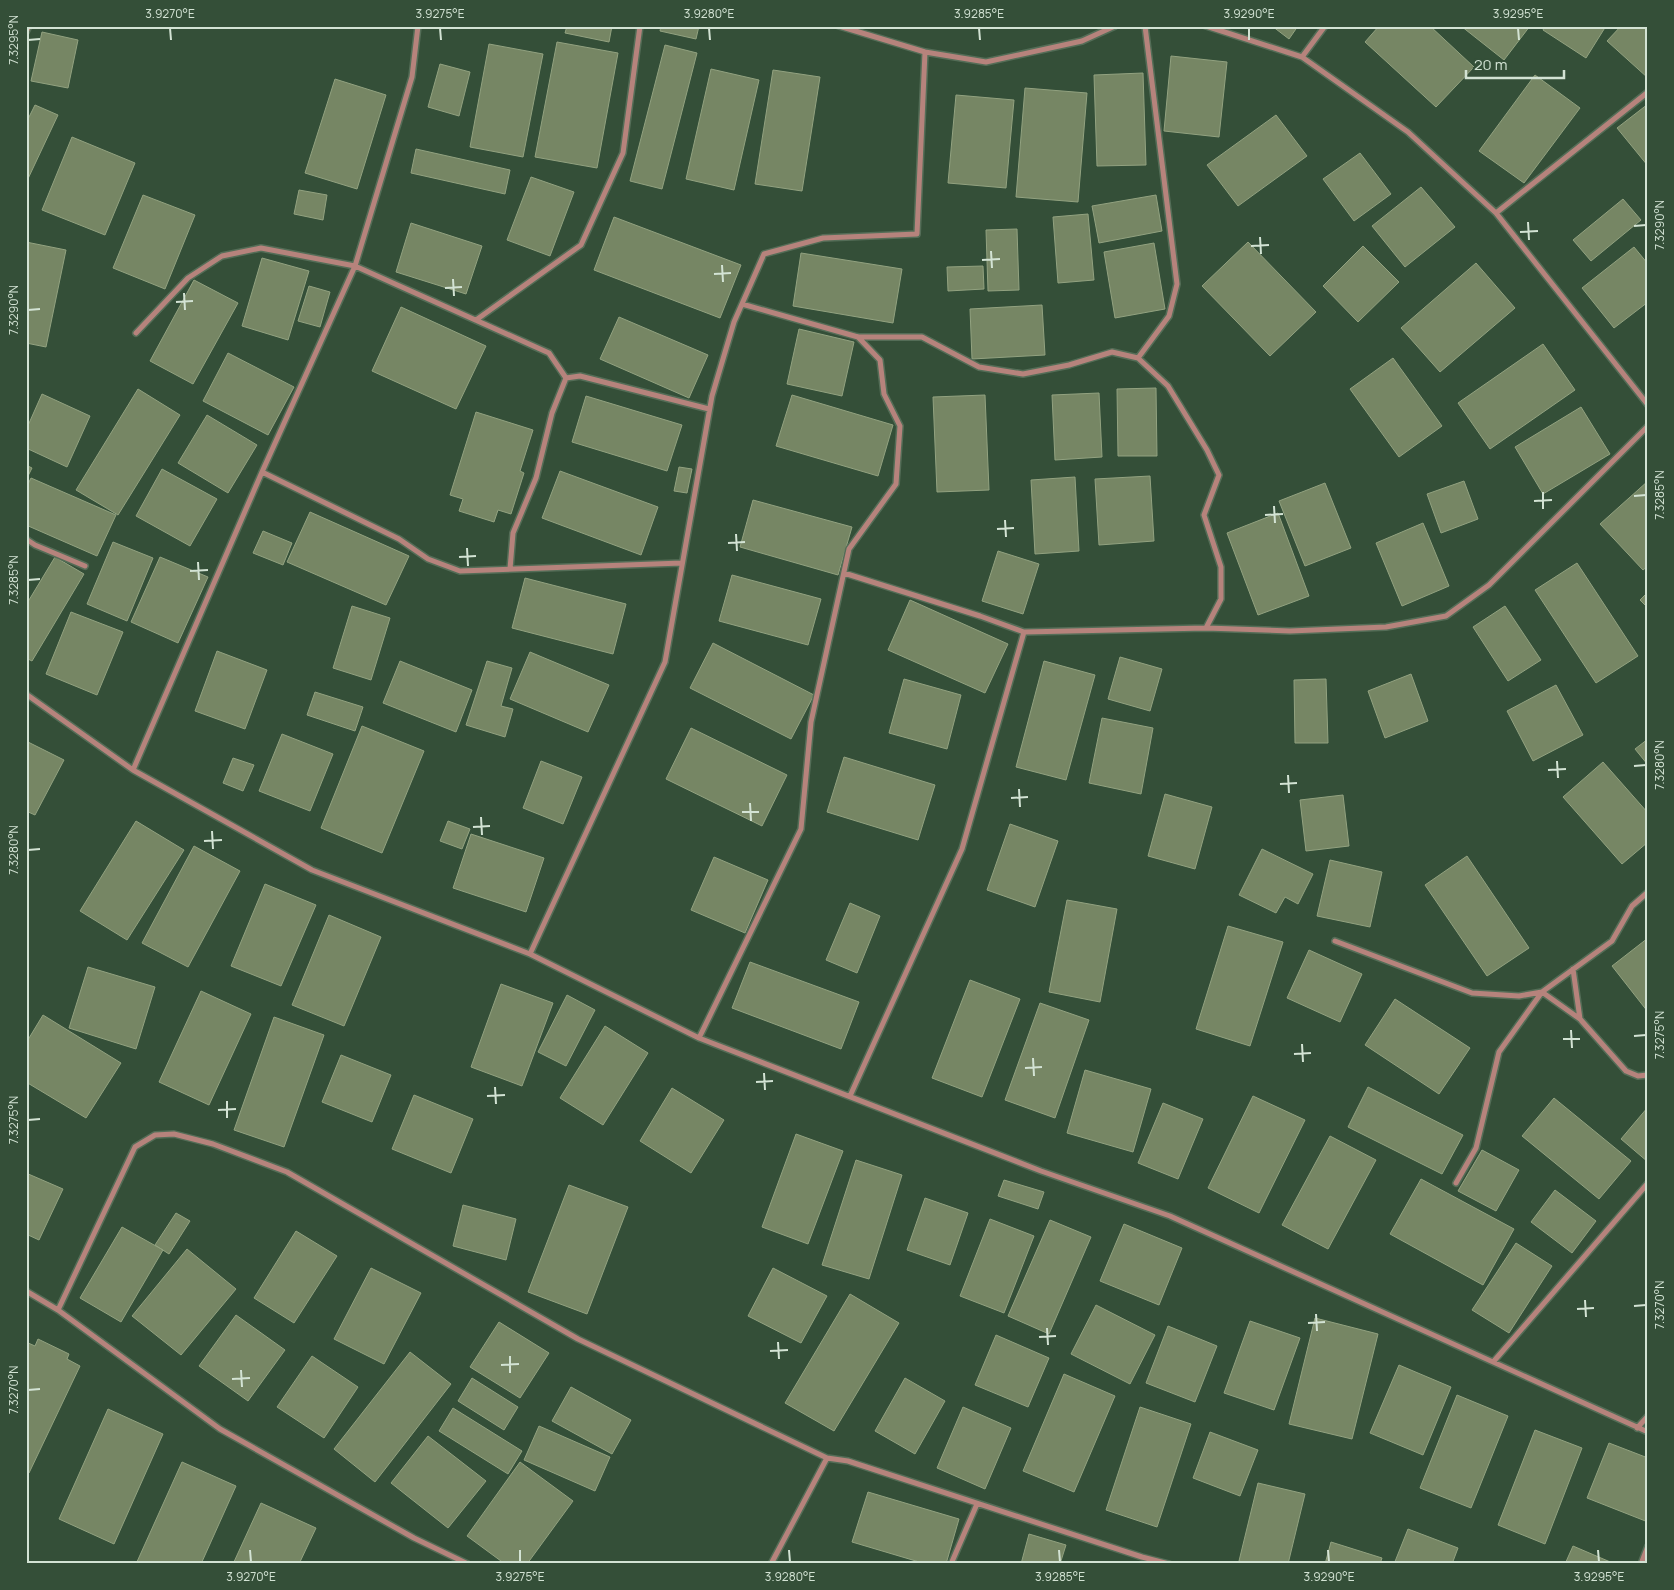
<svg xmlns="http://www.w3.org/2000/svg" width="1674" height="1590" viewBox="0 0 1674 1590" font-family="Manrope,sans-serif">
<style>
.building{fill:#768664;stroke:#92a280}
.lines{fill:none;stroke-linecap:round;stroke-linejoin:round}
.street-casing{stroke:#546d57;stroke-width:8}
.street{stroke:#b6837c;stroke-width:5}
.ticks{fill:none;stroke:#d3e3d4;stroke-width:2}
.neatline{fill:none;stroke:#d3e3d4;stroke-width:2}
.ticks-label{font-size:12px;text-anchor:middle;fill:#d3e3d4}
</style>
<rect width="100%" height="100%" fill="#344f38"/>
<path class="building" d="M567 26H612L609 42 565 33Z
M661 26H699L696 39 660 31Z
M1272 26H1298L1289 39Z
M1379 26H1430L1474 67 1436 107 1365 42Z
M1461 26H1530L1504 60Z
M1545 26H1606L1586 58 1543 30Z
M1621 26H1648V78L1607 41Z
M42 32 78 40 68 88 31 81Z
M557 42 618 53 597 168 535 157Z
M489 44 543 54 523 157 470 147Z
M665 45 697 53 662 189 630 181Z
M1171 56 1227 62 1219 137 1164 131Z
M440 64 470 72 459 116 428 107Z
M711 69 759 80 734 190 686 179Z
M773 70 820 77 802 191 755 184Z
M1143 73 1146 165 1097 166 1094 75Z
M1535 75 1580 108 1524 183 1479 151Z
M335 79 386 95 357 189 305 173Z
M1025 88 1087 93 1078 202 1016 197Z
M956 95 1014 100 1006 188 948 183Z
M1648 104V166L1617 128Z
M35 105 58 115 26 183V123Z
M1276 115 1307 156 1238 206 1207 165Z
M72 137 135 163 105 235 42 210Z
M416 149 510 170 505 194 411 173Z
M1360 153 1391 194 1354 221 1323 179Z
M531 177 574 192 550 256 507 240Z
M1421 187 1455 227 1405 267 1372 226Z
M299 190 327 195 323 220 294 214Z
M143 195 195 215 165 289 113 268Z
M1156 195 1162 231 1099 243 1092 206Z
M1623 199 1641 220 1591 261 1573 240Z
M1088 214 1094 280 1058 283 1053 217Z
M614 217 741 265 720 318 594 270Z
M411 223 482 246 466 294 396 272Z
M1017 229 1019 290 988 291 986 230Z
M26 242 66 250 46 347 26 343Z
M1248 242 1316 312 1270 356 1202 286Z
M1154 243 1165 309 1115 318 1104 252Z
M1363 246 1399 282 1358 322 1323 286Z
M1634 247 1648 264V302L1614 328 1582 288Z
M801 253 902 269 893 323 793 306Z
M262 258 309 271 288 340 242 326Z
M1476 263 1515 308 1440 372 1401 328Z
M983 266 984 289 948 291 947 267Z
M194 280 238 303 193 384 150 361Z
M309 286 330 292 320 327 298 321Z
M1042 305 1045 355 972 359 970 309Z
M401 307 486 346 456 409 372 371Z
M619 317 708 355 689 398 600 359Z
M799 329 854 342 842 396 787 384Z
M1543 344 1575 390 1490 449 1458 403Z
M228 353 294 387 268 435 203 401Z
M1393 358 1442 426 1399 457 1350 389Z
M1156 388 1157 456H1118L1117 389Z
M138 389 180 415 118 515 76 490Z
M1099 393 1102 457 1055 460 1052 395Z
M42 394 90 416 67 467 26 448V430Z
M792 395 893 425 878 476 776 446Z
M985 395 989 490 937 492 933 397Z
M586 396 682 425 667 471 572 442Z
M1581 407 1610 454 1543 494 1515 447Z
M476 412 533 430 520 471 524 473 511 514 498 510 494 522 459 511 463 499 450 495Z
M207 415 257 445 228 493 178 463Z
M26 465 32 468 26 480Z
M679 467 692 469 687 493 674 491Z
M162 469 217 499 190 546 136 516Z
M560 471 658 507 641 555 542 518Z
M1150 476 1154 541 1099 545 1095 479Z
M1075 477 1079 551 1035 554 1031 480Z
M31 478 116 515 97 556 26 525V488Z
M1464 481 1478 519 1441 533 1427 494Z
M1648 481V566L1643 570 1600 524Z
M1325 483 1351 548 1305 566 1279 501Z
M753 500 852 527 838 575 740 547Z
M310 512 409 556 386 605 287 562Z
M1278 513 1309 596 1258 615 1227 533Z
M1423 523 1449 586 1402 606 1376 543Z
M263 531 292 543 283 565 253 553Z
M113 542 153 558 127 621 87 604Z
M998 551 1039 564 1023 614 982 601Z
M55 557 84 574 32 661 26 658V605Z
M160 557 208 577 178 643 131 622Z
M1577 563 1638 656 1596 683 1535 590Z
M732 575 821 599 808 645 719 621Z
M525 578 626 604 613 654 512 628Z
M1648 592V608L1640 600Z
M910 600 1008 644 985 693 888 650Z
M352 606 390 618 371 680 333 668Z
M1505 606 1541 660 1508 681 1473 627Z
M71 612 123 632 97 695 46 674Z
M713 643 814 695 791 739 690 688Z
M217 651 267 670 245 729 195 711Z
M530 652 609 685 588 732 510 699Z
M1120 657 1162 669 1150 711 1108 699Z
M400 661 472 690 456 732 383 703Z
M487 661 512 668 501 706 513 709 505 737 466 725Z
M1044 661 1095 675 1066 780 1016 767Z
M1411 674 1428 721 1385 738 1368 691Z
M904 679 961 695 947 749 889 733Z
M1326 679 1328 743H1295L1294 680Z
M1556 685 1583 735 1533 761 1507 711Z
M315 692 363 707 355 731 307 715Z
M1102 718 1153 728 1141 794 1089 783Z
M362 726 424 751 382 853 321 828Z
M691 728 787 775 762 826 666 779Z
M282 734 333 754 310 811 259 791Z
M1648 739V765L1635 749Z
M26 741 64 760 35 815 26 811Z
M844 757 935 785 918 840 827 812Z
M233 758 254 765 243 791 223 783Z
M541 761 582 777 563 824 523 808Z
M1603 762 1648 813V842L1622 864 1563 797Z
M1165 794 1212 807 1195 869 1148 856Z
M1343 795 1349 846 1306 851 1300 800Z
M136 821 184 850 127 940 80 911Z
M448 821 470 829 462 849 440 841Z
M1010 824 1058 841 1035 907 987 890Z
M471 834 544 858 526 912 453 888Z
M194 846 240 871 188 967 142 943Z
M1262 849 1313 874 1298 904 1285 897 1276 913 1239 895Z
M1467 856 1529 948 1487 976 1425 885Z
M714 857 768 880 745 933 691 910Z
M1330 860 1382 872 1370 927 1317 916Z
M265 884 316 905 281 986 231 966Z
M1067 900 1117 909 1100 1002 1049 992Z
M850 903 880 916 857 973 826 960Z
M329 915 381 937 344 1026 292 1005Z
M1228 926 1283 942 1250 1046 1196 1029Z
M1648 938V1012L1612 966Z
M1309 950 1362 974 1340 1022 1287 998Z
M750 962 859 1002 841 1049 732 1008Z
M88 967 155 987 136 1049 69 1028Z
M970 980 1020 999 982 1097 932 1078Z
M501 984 553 1003 522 1086 471 1067Z
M201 991 251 1014 209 1105 159 1082Z
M567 995 595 1010 566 1066 538 1052Z
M1395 999 1470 1048 1439 1094 1365 1045Z
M1040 1003 1089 1020 1055 1118 1005 1100Z
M43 1015 121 1063 86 1118 26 1082V1043Z
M274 1017 324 1035 284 1147 234 1130Z
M605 1026 648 1053 603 1125 560 1098Z
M341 1055 391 1075 372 1122 322 1102Z
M1085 1070 1151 1089 1133 1152 1067 1133Z
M1368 1087 1463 1135 1442 1174 1348 1127Z
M672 1088 724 1120 691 1173 640 1141Z
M414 1095 473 1119 451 1173 392 1149Z
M1253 1096 1305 1120 1259 1213 1208 1188Z
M1554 1098 1631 1161 1599 1199 1522 1136Z
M1163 1103 1203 1119 1178 1179 1138 1163Z
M1648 1107V1162L1621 1139Z
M796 1134 843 1151 808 1244 762 1227Z
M1330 1136 1376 1160 1328 1249 1282 1225Z
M1482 1150 1519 1170 1496 1211 1458 1191Z
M856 1160 902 1175 869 1279 822 1265Z
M26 1173 63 1189 39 1240 26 1234Z
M1421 1179 1514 1229 1483 1285 1390 1234Z
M1004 1180 1044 1192 1038 1209 998 1196Z
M569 1185 628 1207 587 1314 528 1292Z
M1555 1190 1596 1221 1572 1253 1531 1222Z
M925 1198 968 1213 950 1265 907 1250Z
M463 1205 516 1219 506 1260 453 1246Z
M176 1213 190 1221 169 1254 155 1245Z
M990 1219 1034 1236 1004 1313 960 1296Z
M1050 1220 1091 1237 1049 1334 1008 1316Z
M1124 1224 1182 1248 1159 1305 1100 1281Z
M122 1227 163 1250 121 1322 80 1298Z
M296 1231 337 1256 294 1323 254 1298Z
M1516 1243 1552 1266 1509 1333 1472 1310Z
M187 1249 236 1289 181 1355 132 1316Z
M371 1268 421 1293 384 1364 334 1339Z
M773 1268 827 1296 801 1343 748 1316Z
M850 1294 899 1323 834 1431 785 1403Z
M1096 1305 1155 1335 1130 1384 1071 1354Z
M236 1315 285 1350 248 1401 199 1366Z
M1315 1318 1378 1334 1352 1439 1289 1424Z
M1250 1321 1300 1338 1274 1410 1224 1393Z
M499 1322 549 1353 520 1398 470 1367Z
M1168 1326 1217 1346 1195 1402 1146 1383Z
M996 1335 1049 1358 1028 1407 975 1385Z
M38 1339 69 1354 67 1359 80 1366 29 1473 26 1472V1342L35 1346Z
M410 1352 451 1384 375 1482 334 1449Z
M312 1356 358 1387 324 1438 277 1407Z
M1399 1365 1451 1387 1423 1455 1370 1433Z
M1064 1374 1115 1396 1074 1492 1023 1471Z
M472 1378 518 1407 504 1430 458 1401Z
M905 1378 945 1401 915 1454 875 1431Z
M571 1387 631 1420 612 1454 552 1421Z
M1457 1395 1508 1416 1471 1508 1420 1488Z
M963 1407 1011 1428 985 1489 937 1468Z
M1140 1407 1191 1424 1157 1527 1106 1510Z
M453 1408 522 1451 508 1474 439 1431Z
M108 1409 163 1434 114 1544 59 1519Z
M539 1426 610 1457 595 1491 524 1460Z
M1535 1430 1582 1448 1545 1544 1498 1525Z
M1210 1432 1258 1450 1240 1496 1193 1478Z
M428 1436 486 1481 448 1528 391 1483Z
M1609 1443 1648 1458V1522L1587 1498Z
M182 1462 236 1486 201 1564H136Z
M520 1462 573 1501 527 1564H505L467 1536Z
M1258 1483 1305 1494 1288 1564H1250L1239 1561Z
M868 1492 959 1519 946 1564H926L852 1542Z
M261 1503 316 1528 299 1564H233Z
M1408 1529 1458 1548 1452 1564H1394Z
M1029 1534 1066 1545 1060 1564H1021Z
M1331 1542 1382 1558 1380 1564H1325Z
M1573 1546 1615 1564H1565Z"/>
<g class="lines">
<g class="street-casing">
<path id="street" d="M839 26 925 52 986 62 1082 41 1115 26
M1206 26 1302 57 1408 132 1496 213 1648 405
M26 32 29 26
M1302 57 1325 26
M1496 213 1648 92
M742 304 858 337H922L979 367 1023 374 1069 365 1112 352 1138 358 1168 386 1207 450 1219 475 1204 515 1221 567V599L1206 628
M476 320 581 245 623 153 640 26
M136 333 188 278 222 256 261 248 355 266 549 353 566 378 552 413 536 478 513 533 510 569
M1138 358 1169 316 1177 284 1145 26
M566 378 580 376 709 409
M262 472 399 539 428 559 460 571 682 563
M26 539 35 545 85 566
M844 573 980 616 1024 632 1206 628 1290 631 1386 627 1446 616 1489 585 1648 426
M26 694 133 770 312 870 530 954 699 1038 1041 1171 1170 1216 1648 1432
M133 770 262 472 355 266 412 77 418 26
M1335 941 1472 993 1519 996 1542 992 1580 1019 1626 1071 1638 1076 1648 1075
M530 954 665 662 712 396 734 322 764 254 823 238 917 234 925 52
M1573 969 1580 1019
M699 1038 801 829 811 722 849 549 896 484 900 426 884 394 880 360 858 337
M850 1096 962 849 1024 632
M1456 1183 1476 1148 1499 1052 1542 992 1612 941 1632 906 1648 892
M26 1291 58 1310 220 1429 414 1538 468 1564
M58 1310 135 1147 155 1135 174 1134 213 1144 287 1172 578 1339 827 1458 848 1461 1142 1557 1169 1564
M1494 1361 1648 1183
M1637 1428 1648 1416
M771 1564 827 1458
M951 1564 977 1504
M1641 1564 1648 1546"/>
</g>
<use href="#street" class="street"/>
</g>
<path class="ticks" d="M170 28 171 40M440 28 441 40M709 28 710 40M979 28 980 40M1249 28V40M1518 28 1519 40M28 40 40 39M1528 222 1529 240M1634 226 1646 225M1520 232 1538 231M1260 237 1261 254M1251 246 1269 245M991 251 992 268M982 260 1000 259M722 265 723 282M714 274 731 273M453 279 454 296M445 288 462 287M184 293 185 310M176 302 193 301M28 310 40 309M1543 492V509M1634 496 1646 495M1534 501 1552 500M1274 506 1275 523M1265 515 1283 514M1005 520 1006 537M997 529 1014 528M736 534 737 551M728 543 745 542M467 548 468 566M459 557 476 556M198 562 199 580M190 571 208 570M28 580 40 579M1557 761 1558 778M1634 766 1646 765M1548 770 1566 769M1288 775 1289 793M1280 784 1297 783M1019 789 1020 807M1011 798 1028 797M750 803 751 821M742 812H759M481 817 482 835M473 827 490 826M212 831 213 849M204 841 222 840M28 850 40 849M1571 1030 1572 1048M1634 1036 1646 1035M1563 1039H1580M1302 1044 1303 1062M1294 1054 1311 1053M1033 1058 1034 1076M1025 1068 1042 1067M764 1073 765 1090M756 1082 773 1081M495 1087 496 1104M487 1096 505 1095M227 1101V1118M218 1110 236 1109M28 1120 40 1119M1585 1300 1586 1317M1634 1306 1646 1305M1577 1309 1594 1308M1316 1314 1317 1331M1308 1323 1325 1322M1047 1328 1048 1345M1039 1337 1056 1336M778 1342 779 1359M770 1351 788 1350M510 1356V1373M501 1365 519 1364M241 1370 242 1387M232 1379 250 1378M28 1390 40 1389M250 1550 251 1562M520 1550V1562M789 1550 790 1562M1059 1550 1060 1562M1328 1550 1329 1562M1598 1550 1599 1562"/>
<rect width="1674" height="1590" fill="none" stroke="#344f38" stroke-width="55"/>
<path d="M1466 70v8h98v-8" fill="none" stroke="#d3e3d4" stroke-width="2.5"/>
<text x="1474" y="70" font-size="15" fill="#d3e3d4" stroke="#344f38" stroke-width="4" paint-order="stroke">20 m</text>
<rect x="28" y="28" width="1618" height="1534" class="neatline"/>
<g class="ticks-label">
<text x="170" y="18">3.9270°E</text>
<text x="440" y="18">3.9275°E</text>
<text x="709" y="18">3.9280°E</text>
<text x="979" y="18">3.9285°E</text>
<text x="1249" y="18">3.9290°E</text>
<text x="1518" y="18">3.9295°E</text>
<text transform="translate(14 40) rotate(-90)" y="4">7.3295°N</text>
<text transform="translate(1660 225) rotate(-90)" y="4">7.3290°N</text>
<text transform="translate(14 310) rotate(-90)" y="4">7.3290°N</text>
<text transform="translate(1660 495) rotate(-90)" y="4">7.3285°N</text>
<text transform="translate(14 580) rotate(-90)" y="4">7.3285°N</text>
<text transform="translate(1660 765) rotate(-90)" y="4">7.3280°N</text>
<text transform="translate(14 850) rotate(-90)" y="4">7.3280°N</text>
<text transform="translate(1660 1035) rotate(-90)" y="4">7.3275°N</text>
<text transform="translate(14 1120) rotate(-90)" y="4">7.3275°N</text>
<text transform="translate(1660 1305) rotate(-90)" y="4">7.3270°N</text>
<text transform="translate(14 1390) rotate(-90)" y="4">7.3270°N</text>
<text x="251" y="1581">3.9270°E</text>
<text x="520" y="1581">3.9275°E</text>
<text x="790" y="1581">3.9280°E</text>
<text x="1060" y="1581">3.9285°E</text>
<text x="1329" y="1581">3.9290°E</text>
<text x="1599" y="1581">3.9295°E</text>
</g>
</svg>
